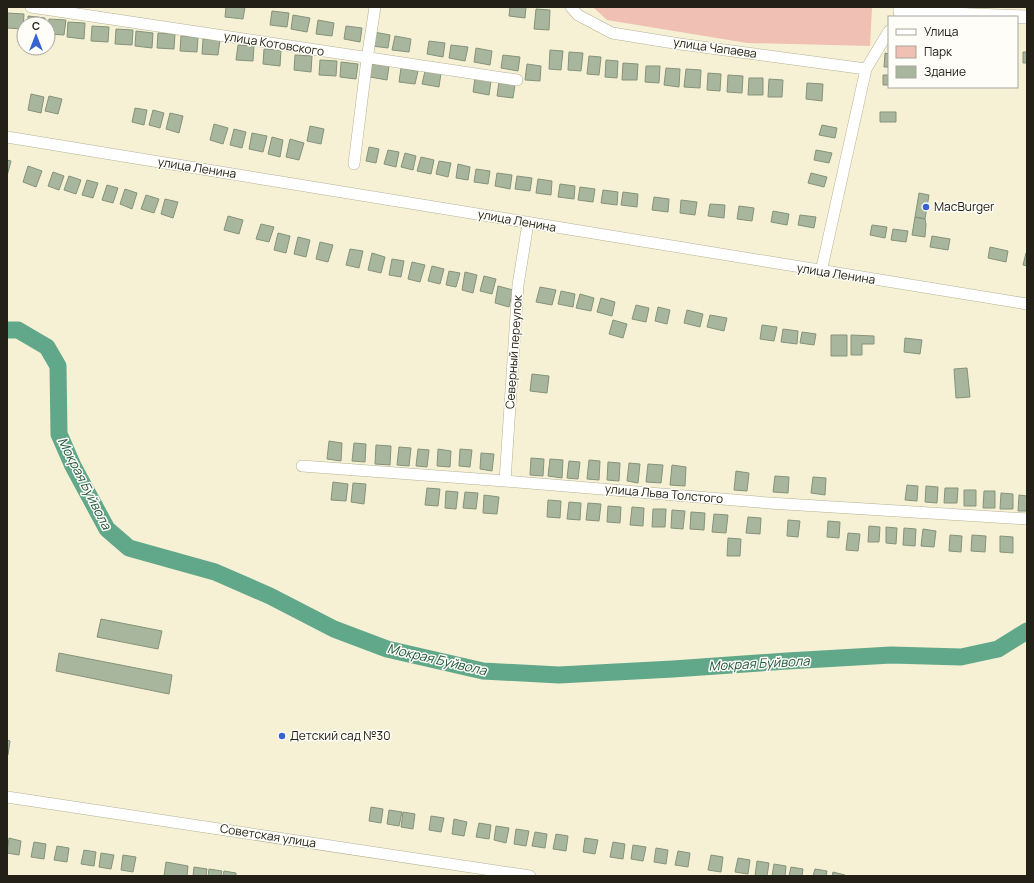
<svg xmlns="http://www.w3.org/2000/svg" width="1034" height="883" viewBox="0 0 1034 883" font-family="Manrope,sans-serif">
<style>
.green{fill:#f0c0b5}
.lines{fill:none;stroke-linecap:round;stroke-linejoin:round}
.river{stroke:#61a78a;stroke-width:17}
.building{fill:#a8b69d;stroke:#85937b}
.minor-casing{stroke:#b6b196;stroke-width:12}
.major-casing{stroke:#b6b196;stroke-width:14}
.minor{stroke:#fff;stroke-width:11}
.major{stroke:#fff;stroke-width:13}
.poi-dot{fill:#3762d3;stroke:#fefdf7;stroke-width:1.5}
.labels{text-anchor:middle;stroke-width:3;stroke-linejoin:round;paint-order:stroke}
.street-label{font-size:12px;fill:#232117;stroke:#fefdf7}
.poi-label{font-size:12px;fill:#232117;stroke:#fefdf7;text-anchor:start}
.water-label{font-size:13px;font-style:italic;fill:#205742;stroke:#fefdf7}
</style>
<rect width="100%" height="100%" fill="#f6f1d4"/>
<path class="green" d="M593 7H872L870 46 747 43 607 20Z"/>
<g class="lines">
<path class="river" d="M7 330H18L47 347 58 366 59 434 73 466 107 529 129 548 215 572 270 596 334 629 387 649 483 671 559 675 673 669 787 661 891 655 961 657 998 649 1027 631"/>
</g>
<path class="building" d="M226 7H245L243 19 225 17Z
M510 7H526L525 18 509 16Z
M536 9 550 10 549 30 534 29Z
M272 11 289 13 287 27 270 25Z
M7 13 24 14 23 29 7 28Z
M293 15 310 18 307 32 291 29Z
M28 16 45 18V24H28Z
M49 19 66 20 64 35 48 34Z
M318 20 334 23 332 36 316 34Z
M68 22 85 23 84 39 67 37Z
M92 26 109 27 108 42 91 41Z
M346 26 362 28 360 42 344 39Z
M116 29 133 30 132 45 115 44Z
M136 31 153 33 152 48 135 46Z
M374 32 390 35 388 48 372 46Z
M158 33 175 34 174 49 157 48Z
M181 36 198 37 197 52 180 51Z
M395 36 411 39 409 52 392 50Z
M203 39 220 40 218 55 202 54Z
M429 41 445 43 443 57 427 54Z
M238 45 254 46 253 61 236 60Z
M451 45 468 47 465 61 449 58Z
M476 48 492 51 490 65 474 62Z
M264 49 281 50 280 66 263 64Z
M550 50 563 51 561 70 549 69Z
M569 52 583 53 581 71 568 70Z
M1023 52H1027V63H1023Z
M885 53 889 54V67H884Z
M295 55 312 56 311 72 294 70Z
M503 55 520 57 518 71 501 68Z
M589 56 601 57 599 75 587 74Z
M320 60 337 61 336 76 319 75Z
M606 60 618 61 617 78 605 77Z
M341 62 358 64 356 79 340 77Z
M623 63 638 64 637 80H622Z
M372 64 389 66 387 80 370 77Z
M527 64 541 66 540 81 525 80Z
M646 66H660L659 83 645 82Z
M401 68 418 71 415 84 399 82Z
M666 68 680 69 679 87 664 85Z
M686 69 701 70 700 88 684 87Z
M425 71 441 73 439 87 422 84Z
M708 73 721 74 720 91 707 90Z
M728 75 743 76 742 93 727 92Z
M883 75H889V85H883Z
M475 78 491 81 489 95 473 92Z
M749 78H763V95H748Z
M769 79 783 80 782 97H768Z
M499 82 515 85 513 98 497 96Z
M807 83 823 84 822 101 806 99Z
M31 94 44 97 41 113 28 110Z
M49 96 62 99 58 114 45 111Z
M135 108 147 110 144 125 132 122Z
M153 110 164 113 160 128 149 125Z
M880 112H896V122H880Z
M170 113 183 116 179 133 166 129Z
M214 124 228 128 223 144 210 140Z
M822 125 837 128 835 138 819 135Z
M310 126 324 129 321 144 307 141Z
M234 129 246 132 242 148 230 145Z
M252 133 267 136 263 152 249 149Z
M272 137 283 140 280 157 268 154Z
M290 139 304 143 299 160 286 157Z
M369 147 379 149 376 163 366 161Z
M388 150 399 152 396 167 384 164Z
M816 150 832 153 829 163 814 160Z
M405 153 416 156 413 170 401 167Z
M421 157 434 160 431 174 417 171Z
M7 160 11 161 7 176Z
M439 161 451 163 448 177 436 174Z
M458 164 470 167 468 180 456 178Z
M28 166 42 171 36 187 23 182Z
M476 169 490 171 488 184 474 182Z
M53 172 64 176 59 190 48 186Z
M497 173 512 175 510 189 495 186Z
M811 173 827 177 824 187 808 183Z
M69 176 81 180 76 194 64 190Z
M517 176 532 178 530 191 515 189Z
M538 179 552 181 551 195 536 193Z
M87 180 98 183 93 198 82 195Z
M560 184 575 186 574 199 558 197Z
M107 185 118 188 113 203 102 200Z
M580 187 595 189 593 202 578 200Z
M125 189 137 193 132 209 120 204Z
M603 190 618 192 617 205 601 203Z
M623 192 638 194 637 207 621 205Z
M919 193 929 195 925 219 915 217Z
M146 195 159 199 154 213 141 209Z
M654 197 669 199 668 212 652 210Z
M165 199 178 202 173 218 161 214Z
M681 200 697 202 695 215 680 213Z
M710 204 725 205 724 218 708 216Z
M739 206 754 208 752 221 737 219Z
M773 211 789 214 787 225 771 222Z
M800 215 816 217 814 228 798 225Z
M228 216 243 220 239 234 224 230Z
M915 217 925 219 926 224 925 237 912 235Z
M261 224 274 227 269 242 256 239Z
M872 225 887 227 885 238 870 235Z
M893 229 908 231 906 242 891 240Z
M278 233 290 236 286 253 274 250Z
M932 236 950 239 948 250 930 247Z
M298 237 310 240 306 257 294 254Z
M320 242 333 245 328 262 316 259Z
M990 247 1008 251 1006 262 988 258Z
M350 249 363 251 359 268 346 265Z
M372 253 385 257 381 273 368 270Z
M1026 253H1027V266L1023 265Z
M392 259 404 261 401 277 389 275Z
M412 262 425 265 420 282 408 279Z
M432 266 444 269 440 284 428 281Z
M449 271 460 273 456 287 446 285Z
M465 272 477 275 473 293 462 290Z
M484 276 496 279 492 294 480 291Z
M498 286 513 290 509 307 495 303Z
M540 287 556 290 552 305 536 302Z
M561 291 575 294 573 307 558 304Z
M580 294 594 298 591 311 576 308Z
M601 298 615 302 612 316 597 312Z
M636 305 649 308 646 322 632 319Z
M658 307 670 310 667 324 655 321Z
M687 310 703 314 700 327 684 323Z
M710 315 727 318 724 331 707 327Z
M613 320 627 324 623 338 609 334Z
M762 325 777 327 774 341 760 339Z
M783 329 798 331 797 344 781 342Z
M802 332 816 334 814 345 800 343Z
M831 335H847V356H831Z
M851 335 874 336V344H862V355H851Z
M905 338 922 340 920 354 904 352Z
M967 368 970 397 956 398 954 369Z
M532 374 549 376 547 393 530 391Z
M329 441 342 443 341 461 327 459Z
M354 443 366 444 365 462 352 461Z
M376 445 391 446 390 465 375 464Z
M399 447 411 448 409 466 397 465Z
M418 449 429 450 427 467 416 466Z
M438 449 451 451 450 467 437 466Z
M460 449 472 450 470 467 459 466Z
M481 453 494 454 492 471 480 469Z
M531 458 544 459 543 476 530 475Z
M550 459 563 460 562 478 548 476Z
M589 460 600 461 599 480 587 479Z
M569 461 580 462 578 479 567 478Z
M608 462 620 463 619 481 607 480Z
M629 463 640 464 638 483 627 481Z
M648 464 663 465 661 483 646 482Z
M672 465 686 467 685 486 670 485Z
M736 471 749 473 747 491 734 490Z
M775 476 789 477 788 493 773 492Z
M813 477 826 478 825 495 811 493Z
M333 482 348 484 346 501 331 500Z
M353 483 366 484 364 504 351 502Z
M907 485 918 486 917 501 905 500Z
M926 486 938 487 937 503 925 502Z
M427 488 440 489 438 506 425 505Z
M945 488H958L957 503H944Z
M964 490H976V506H964Z
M446 491 458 492 456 509 445 508Z
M984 491H995V508H983Z
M465 492 478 493 476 509 463 508Z
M1001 493 1013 494V509H1000Z
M484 495 499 497 497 514 483 513Z
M1019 495 1027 496V511H1018Z
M548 500 561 501 560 518 547 517Z
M569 502 581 503 580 520 567 519Z
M588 503 601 504 599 521 586 520Z
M608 506 621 507 620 523 607 522Z
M632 507 644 508 643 526 630 525Z
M653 509H666L665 527H652Z
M672 510 685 511 683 529 671 528Z
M691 512 705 513 704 530 690 529Z
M714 514 728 515 726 533 712 532Z
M748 517 761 518 760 534 746 533Z
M788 520 800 521 798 537 787 536Z
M828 521 840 522 839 538 827 537Z
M869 526 880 527 879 542H868Z
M886 527 897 528 896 544 886 543Z
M904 528 916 529 915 546 903 545Z
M923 529 936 531 934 547 921 546Z
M848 533 860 534 858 551 846 550Z
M950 535 962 536 961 552 949 551Z
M972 535 986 536 985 552 971 551Z
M1000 536 1013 537V553L1000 552Z
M728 538 741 539 740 556H727Z
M101 619 162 631 158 649 97 637Z
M59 653 172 675 169 694 56 671Z
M7 740 10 741 8 755H7Z
M371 807 383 809 381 823 369 821Z
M389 810 402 812 399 826 387 824Z
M403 812 415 814 413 829 401 827Z
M431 816 444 818 441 832 429 830Z
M454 819 467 822 464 836 452 834Z
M479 823 491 825 489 839 476 837Z
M496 826 509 828 506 843 494 840Z
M516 829 529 831 526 846 514 844Z
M535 832 547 834 545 848 532 846Z
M556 834 568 836 566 851 553 849Z
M9 838 21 841 19 855 7 853Z
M585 838 598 840 595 854 583 852Z
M34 842 46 844 44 859 31 857Z
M613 842 625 844 623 859 610 857Z
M633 845 646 847 643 861 631 859Z
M57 846 69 848 67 862 54 860Z
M656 848 668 850 666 864 654 862Z
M84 850 96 852 94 866 81 864Z
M678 851 690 853 688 867 675 865Z
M101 853 114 855 111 869 99 867Z
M123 855 136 857 133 872 121 870Z
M711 855 723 857 721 872 708 870Z
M738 858 750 860 748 874 735 872Z
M757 861 769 863 767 876H755Z
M166 862 188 866 187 876H164Z
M774 864 786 866 785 876H772Z
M194 867 207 869 206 876H193Z
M791 867 803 869 802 876H789Z
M209 869 222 871 221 876H208Z
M815 869 827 871 826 876H813Z
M224 871 236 873V876H223Z
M833 872 845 875V876H832Z"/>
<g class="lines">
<g class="minor-casing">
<path id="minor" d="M31 7 517 80
M571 7 578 15 612 33 680 44 866 69
M7 137C347 192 686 251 1027 304
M354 164 367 59 375 7
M821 272 866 69 889 31
M302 466 505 481 769 503 1027 519
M505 481 518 285 528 223
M7 797 530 876"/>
</g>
<g class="major-casing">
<path id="major" d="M900 7V12L1027 17"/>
</g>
<use href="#minor" class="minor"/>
<use href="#major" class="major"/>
</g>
<g class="poi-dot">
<circle cx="926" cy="207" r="4"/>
<circle cx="282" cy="736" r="4"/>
</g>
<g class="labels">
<g class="street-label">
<text transform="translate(274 44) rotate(9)" y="4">улица Котовского</text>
<text transform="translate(715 48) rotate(8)" y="4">улица Чапаева</text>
<text transform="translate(197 168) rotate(9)" y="4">улица Ленина</text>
<text transform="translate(517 221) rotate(10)" y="4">улица Ленина</text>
<text transform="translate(836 274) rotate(9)" y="4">улица Ленина</text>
<text transform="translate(514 352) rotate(-86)" y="4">Северный переулок</text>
<text transform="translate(664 494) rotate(5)" y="4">улица Льва Толстого</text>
<text transform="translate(268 836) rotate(9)" y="4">Советская улица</text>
</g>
<g class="poi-label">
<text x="934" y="211">MacBurger</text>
<text x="290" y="740">Детский сад №30</text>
</g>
<g class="water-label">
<text transform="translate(85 483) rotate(63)" y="5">Мокрая Буйвола</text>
<text transform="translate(437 659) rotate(13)" y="5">Мокрая Буйвола</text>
<text transform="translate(759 663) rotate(-3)" y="5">Мокрая Буйвола</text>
</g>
</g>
<rect width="1034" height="883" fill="none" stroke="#232117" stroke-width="16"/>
<rect x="888" y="16" width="130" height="72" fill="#fefdf7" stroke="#a6a59d"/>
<rect x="896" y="29" width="20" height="6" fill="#ffffff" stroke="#a6a59d"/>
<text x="924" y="36" font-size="12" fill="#232117">Улица</text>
<rect x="896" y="46" width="20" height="12" fill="#f0c0b5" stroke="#a6a59d"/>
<text x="924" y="56" font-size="12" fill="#232117">Парк</text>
<rect x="896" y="66" width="20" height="12" fill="#a8b69d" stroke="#a6a59d"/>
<text x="924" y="76" font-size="12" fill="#232117">Здание</text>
<g transform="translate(36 36)"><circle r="19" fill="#fefdf7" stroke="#a6a59d"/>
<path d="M0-3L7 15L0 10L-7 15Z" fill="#3762d3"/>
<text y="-6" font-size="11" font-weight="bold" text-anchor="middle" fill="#232117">С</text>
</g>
</svg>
